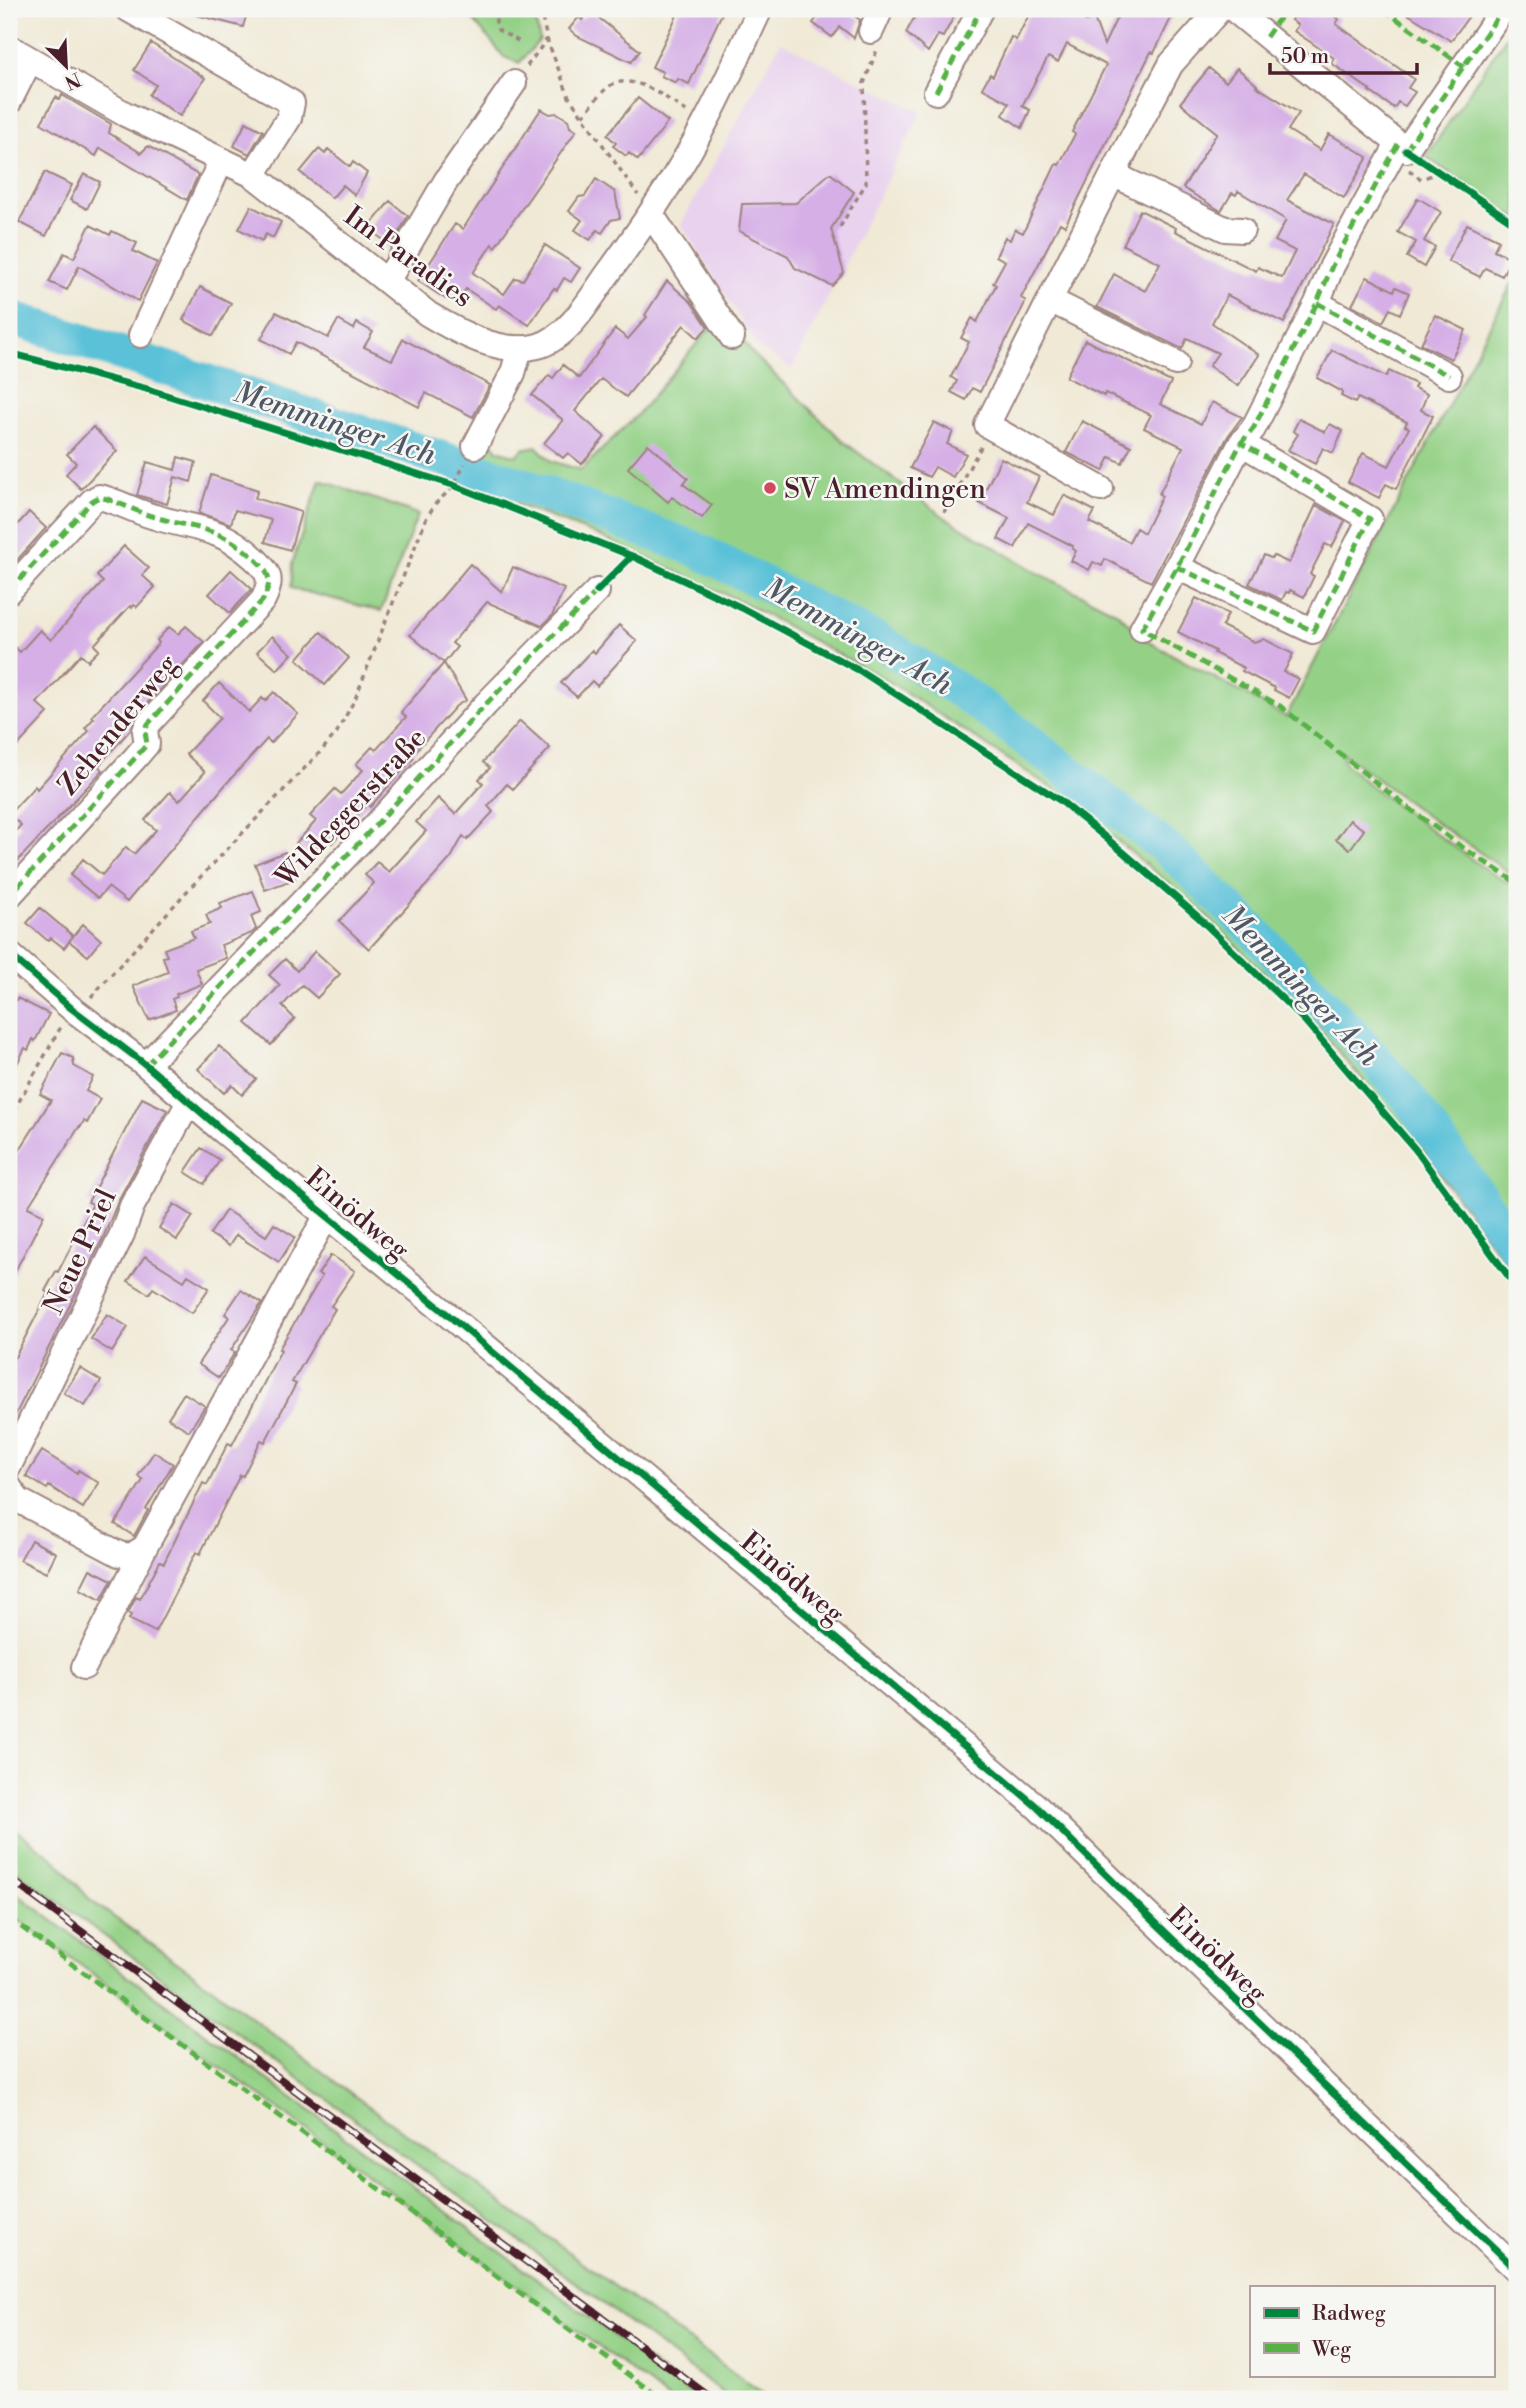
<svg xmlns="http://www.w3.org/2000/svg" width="1526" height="2408" viewBox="0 0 1526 2408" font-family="'Libre Bodoni',serif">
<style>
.built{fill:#e9d2ee}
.green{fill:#94d187;stroke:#6f7859;stroke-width:2}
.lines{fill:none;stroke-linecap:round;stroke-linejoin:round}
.river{stroke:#5ac1d8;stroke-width:35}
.building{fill:#d5afe6}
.minor-casing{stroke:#9d8480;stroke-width:28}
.path{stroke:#9d8480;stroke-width:3.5;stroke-dasharray:5 5;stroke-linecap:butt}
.minor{stroke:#fff;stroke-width:24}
.rail-casing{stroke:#4a1f2b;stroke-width:8}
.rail{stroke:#f6f6f2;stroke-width:5;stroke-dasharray:16;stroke-linecap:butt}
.quiet{stroke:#57b146;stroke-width:5;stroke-dasharray:10 5;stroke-linecap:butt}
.cycleway-casing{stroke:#f6f6f2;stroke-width:11}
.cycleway{stroke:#00873e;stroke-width:7}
.poi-dot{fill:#d1495b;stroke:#f6f6f2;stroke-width:2.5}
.labels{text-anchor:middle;stroke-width:5;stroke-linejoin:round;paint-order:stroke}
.street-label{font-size:28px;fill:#4a1f2b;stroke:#f6f6f2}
.poi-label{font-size:28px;fill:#4a1f2b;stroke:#f6f6f2;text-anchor:start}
.water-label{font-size:30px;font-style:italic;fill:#505868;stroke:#f6f6f2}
</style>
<rect width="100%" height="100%" fill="#f6f6f2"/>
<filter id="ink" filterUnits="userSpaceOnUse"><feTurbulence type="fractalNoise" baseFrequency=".0143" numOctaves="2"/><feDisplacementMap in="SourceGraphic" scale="14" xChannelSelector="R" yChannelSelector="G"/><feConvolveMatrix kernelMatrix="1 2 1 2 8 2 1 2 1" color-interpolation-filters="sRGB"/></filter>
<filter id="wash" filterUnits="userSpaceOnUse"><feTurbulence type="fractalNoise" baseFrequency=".00686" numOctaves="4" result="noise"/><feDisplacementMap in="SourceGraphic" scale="28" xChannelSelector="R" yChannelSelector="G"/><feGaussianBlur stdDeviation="1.57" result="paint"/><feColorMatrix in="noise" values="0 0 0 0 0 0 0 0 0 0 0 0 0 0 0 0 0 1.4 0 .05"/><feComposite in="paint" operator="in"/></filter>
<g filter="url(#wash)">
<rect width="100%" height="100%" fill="#f0e9d5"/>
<path class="built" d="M781 42 921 112 792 369 758 347 681 224Z"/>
<path class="green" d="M464 9H533L540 40 519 63 504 57Z
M1517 20V219L1426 157Z
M1517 274V878L1422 813 1341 752 1346 765 1381 794 1488 871 1517 888V1279L1418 1144 1307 1015 1200 910 1064 796 890 682 742 602 597 535 458 482 485 440 491 441 498 450 516 456 523 449 536 446 551 461 581 470 638 414 724 311 751 352 844 442 943 516 1038 573 1116 612 1149 642 1286 717Z
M320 480 418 514 381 611 291 588 292 564Z
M9 1825 55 1859 90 1900 210 1986 337 2083 769 2399H731L469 2203 9 1866Z
M9 1888 605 2329 698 2399H669L307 2130 9 1913Z"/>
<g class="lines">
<path class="river" d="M9 317 517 483 693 548 879 641 966 695 1026 739 1171 852 1260 938 1354 1036 1407 1096 1517 1249"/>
</g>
<g id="blocks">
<path class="building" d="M190 9H248L243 27 189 13Z
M680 9H724L689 84 678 79 676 83 661 76 663 72 652 67Z
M824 9H845L860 20 854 38 840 27 832 37 813 23Z
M919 9H958L943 37 938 35 928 52 906 33Z
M1032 9H1061L1086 21 1094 18 1104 45 1121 9H1161L1173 14 1154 53 1151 52 1065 226 1060 223 1021 298 1026 301 980 392 972 388 966 400 951 392 957 381 951 377 969 342 961 338 972 318 977 322 996 285 993 283 1005 261 996 256 1005 237 1010 240 1015 229 1023 233 1056 164 1059 165 1075 134 1072 132 1106 65 1067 44 1058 62 1048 57 1022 106 1030 110 1022 128 1003 115 1009 103 982 88 990 74 993 76 1011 37 1016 40Z
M1299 9H1323L1339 19 1336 24 1414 79 1408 88 1415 92 1405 106 1398 102 1394 108 1369 91 1370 90 1331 63 1334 58 1294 31 1298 25 1291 20Z
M1400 9H1474L1451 41Z
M589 10 640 51 631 62 577 36 569 29 579 17 582 20Z
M151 43 205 78 180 116 149 95 156 85 134 70Z
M1209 68 1226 82 1237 68 1257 85 1256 86 1299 113 1288 130 1320 150 1329 134 1368 157 1344 198 1304 174 1287 200 1334 224 1284 323 1227 295 1212 323 1259 355 1238 386 1209 366 1218 353 1187 338 1182 349 1097 307 1114 274 1145 291 1160 263 1123 245 1140 210 1176 228 1175 231 1256 271 1258 267 1282 278 1295 251 1275 241 1286 220 1238 191 1236 195 1232 193 1221 211 1183 188 1217 133 1180 103Z
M62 95 111 124 109 133 141 153 148 146 198 175 187 200 100 148 96 156 41 123 56 97 60 100Z
M638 98 668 122 638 160 629 153 626 156 613 146 616 143 607 135Z
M541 109 550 114 557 113 568 120 570 127 576 131 495 247 492 244 473 273 504 294 515 278 523 280 545 245 580 268 571 282 564 278 557 290 554 288 529 325 499 305 496 309 466 289 462 295 452 289 446 299 418 281 455 224 463 229Z
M246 122 263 131 249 154 234 146Z
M319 149 325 154 328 149 350 167 353 162 367 173 355 195 343 185 332 198 300 172Z
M45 172 72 185 46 236 19 222Z
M830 173 854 192 831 229 844 273 832 286 795 268 788 256 739 231 742 204 796 203Z
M84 174 100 182 87 209 70 200Z
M596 179 615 192 620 218 611 220 602 233 597 230 590 240 575 230 582 220 569 211 579 197 585 196Z
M1418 198 1441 212 1424 241 1435 247 1424 267 1407 257 1416 242 1398 232Z
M390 201 408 216 391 246 368 228Z
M251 206 281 222 273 238 266 234 262 241 239 229Z
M1467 224 1499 240 1494 250 1511 258 1502 276 1485 268 1480 277 1448 261Z
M90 225 110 235 112 231 137 243 133 251 157 263 138 301 79 266 67 290 49 282 64 253 74 258Z
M1367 277 1394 291 1396 287 1409 293 1400 314 1390 309 1383 322 1352 305Z
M667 281 691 302 708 327 698 338 684 325 626 397 601 379 575 411 605 437 582 464 568 453 563 458 544 443 563 420 532 395 549 375 553 378 563 365 579 378 615 329 628 339 647 317 645 315Z
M200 287 231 303 213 336 183 320Z
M276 312 328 338 338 320 354 329 357 323 373 332 364 347 392 360 403 339 490 385 473 417 426 393 419 407 296 342 289 354 261 339Z
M1435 315 1466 330 1451 359 1421 344Z
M1085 340 1171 382 1160 404 1201 424 1212 402 1242 417 1228 436 1151 582 1105 559 1102 566 1093 562 1089 570 1071 561 1076 551 1072 548 1073 546 1028 523 1015 548 998 539 1009 518 979 503 1001 458 1039 477 1027 502 1054 515 1064 495 1095 511 1089 522 1129 542 1136 528 1144 533 1162 496 1159 494 1183 447 1144 428 1151 415 1105 393 1104 396 1066 377Z
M1332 350 1386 377 1389 371 1416 384 1414 388 1427 394 1421 410 1433 416 1396 489 1386 484 1379 498 1348 482 1363 453 1389 466 1409 428 1405 426 1407 422 1358 398 1355 403 1341 396 1343 392 1317 378Z
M1299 419 1325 432 1330 424 1343 431 1333 453 1323 448 1315 464 1288 450 1298 434 1293 431Z
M1082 421 1131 446 1122 463 1110 457 1103 471 1066 452Z
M934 422 953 432 947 444 966 454 953 477 935 467 929 477 910 468Z
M93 427 117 451 81 489 66 474 76 463 67 454Z
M648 444 688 478 683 484 712 505 702 518 672 497 668 502 628 468Z
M178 457 196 462 191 482 175 477 167 504 137 495 147 462 175 470Z
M211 475 258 490 255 498 301 512 290 550 265 542 271 520 235 510 231 524 199 513Z
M1316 505 1345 521 1332 547 1325 544 1310 574 1314 576 1304 597 1290 590 1289 593 1286 592 1282 600 1249 584 1264 555 1271 558 1274 556 1289 563Z
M29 512 46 528 9 569V534Z
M124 546 149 568 142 575 155 587 137 607 134 605 132 608 130 606 94 645 99 650 88 661 81 654 37 703 48 713 9 755V642L20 652 40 630 51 640 103 582 97 576Z
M470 564 502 592 513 567 564 589 552 616 542 626 487 602 452 643 457 647 444 663 466 700 456 706 411 756 414 758 370 807 367 804 332 843 326 837 309 855 296 843 316 821 310 816 335 789 341 794 363 770 356 764 372 747 376 750 406 717 401 712 444 663 410 635Z
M231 570 252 589 230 613 209 594Z
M1196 598 1228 614 1222 626 1254 642 1264 639 1293 654 1284 672 1299 679 1289 698 1274 690 1275 688 1242 671 1244 668 1214 653 1215 651 1178 632Z
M619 625 637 641 597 686 592 681 577 697 561 683 592 650 595 653Z
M186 626 204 642 137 714 131 729 98 766 103 770 9 870V839L21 825 9 814 35 786 37 789 89 731 85 728 94 718 92 716 159 643 157 640 169 627 178 634Z
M321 632 349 658 325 685 297 659Z
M272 636 292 654 277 670 257 652Z
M219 683 249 712 262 698 265 701 274 692 298 714 271 743 267 739 226 784 127 902 108 887 98 898 70 875 83 859 102 875 126 847 134 854 156 830 145 820 170 792 179 801 205 772 186 754 220 718 203 701Z
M520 721 550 748 513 789 507 784 488 806 493 812 467 840 463 836 451 858 369 949 339 921 374 883 365 875 377 862 389 872 426 831 416 822 438 798 455 814 483 783 479 779 490 768 483 762Z
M1350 820 1364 830 1350 849 1336 839Z
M285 852 295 879 265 890 255 864Z
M253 891 261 912 251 916 256 929 252 933 221 945 226 958 196 969 202 984 176 994 177 997 172 999 176 1010 149 1020 133 986 168 972 163 957 167 956 164 949 194 938 191 931 210 924 206 915 222 908 220 903Z
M40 908 73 936 64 948 51 938 48 941 27 923Z
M83 924 101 940 88 956 69 941Z
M315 951 340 974 317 998 302 985 282 1006 295 1019 271 1045 246 1023 280 985 269 975 285 959 297 971Z
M17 998 49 1014 35 1041 33 1039 28 1050 25 1048 9 1080V1014Z
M219 1046 256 1079 242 1095 232 1085 224 1093 198 1069Z
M62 1053 73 1058 74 1066 93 1077 86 1091 100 1099 87 1123 84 1121 80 1128 79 1127 28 1207 44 1215 9 1283V1167L51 1100 40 1094Z
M142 1098 167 1110 119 1199 103 1238 9 1428V1366L14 1357H15L48 1293 45 1291 56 1271 58 1272 93 1204 88 1202Z
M201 1148 220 1160 204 1184 185 1172Z
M174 1204 193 1216 177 1240 159 1228Z
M226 1210 266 1236 274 1224 295 1237 279 1262 236 1235 229 1246 210 1234Z
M331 1255 355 1271 331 1306 335 1309 292 1382 296 1384 265 1442 261 1440 243 1476 240 1475 200 1554 196 1552 155 1632 129 1619 131 1615 128 1613 136 1597 140 1599 160 1561 164 1563 203 1483 207 1485 228 1443 232 1445 281 1350 279 1349 322 1276 318 1274Z
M145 1256 184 1281 188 1275 209 1288 192 1313 153 1288 149 1294 128 1281Z
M241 1290 262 1303 231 1350 235 1352 219 1378 198 1364 229 1317 225 1314Z
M107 1314 128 1327 112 1352 91 1339Z
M80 1368 101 1381 85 1406 64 1393Z
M184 1393 205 1406 189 1431 168 1418Z
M42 1451 77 1473 78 1470 99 1483 83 1508 49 1486 47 1489 26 1476Z
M154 1452 173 1464 146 1509 148 1510 134 1536 115 1524 143 1480 138 1476Z
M31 1540 56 1553 46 1573 20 1560Z
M90 1569 112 1580 101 1600 80 1589Z"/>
</g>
</g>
<g filter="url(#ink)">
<use href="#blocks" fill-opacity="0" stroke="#9d8480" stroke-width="2"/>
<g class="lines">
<g class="minor-casing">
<path id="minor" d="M128 9 292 103 289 118 253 175
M1233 9 1406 150 1503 9
M871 31 881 9
M9 47 125 114 253 175 428 314C458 332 501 356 538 346 569 337 590 299 607 275 643 226 677 177 705 123 725 86 742 47 760 9
M936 92 981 9
M9 102 30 60
M1113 174 1225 229 1242 230
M651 214 732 337
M388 280 446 181 514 83
M1050 300 1176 363
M1317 303 1449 376
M141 335 221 161
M475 446 513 373 520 348
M1101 489 987 425 1113 174 1171 64 1220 9
M1177 567 1313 631 1370 519 1241 443
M9 591 92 501 99 497C118 501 136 512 155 517 197 530 219 526 254 558 270 573 273 580 263 600L148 724 145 731 147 744 136 757 9 896
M1142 629 1177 567 1241 443 1253 429 1317 303 1332 266 1398 144
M9 954 71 1008 146 1065 223 1131 447 1314 1035 1805 1133 1901 1517 2270
M146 1065 375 826 486 704 597 591
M9 1466 122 1234 132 1206 189 1102
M9 1487 18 1500 119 1554 131 1556 145 1547 327 1215
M84 1667 145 1547"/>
</g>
<path class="path" d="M493 9 498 30 520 42
M540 9 547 39 569 97 638 195
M527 66 547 39
M583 116C591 107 602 89 613 84 638 74 668 100 688 112
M1409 170 1421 179 1438 173
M840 227 866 183 864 83 877 50
M944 512 981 447
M91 997 189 889 323 749 337 732 355 699 426 519 435 504 451 489 465 464
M9 1119 62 1025"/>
<use href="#minor" class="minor"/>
<g class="rail-casing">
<path id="rail" d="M9 1878 712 2399"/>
</g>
<use href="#rail" class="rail"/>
<path class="quiet" d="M1383 9 1464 67
M1266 37 1286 9
M936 92 981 9
M1398 144 1332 266 1317 303 1253 429 1241 443 1177 567 1142 629 1280 706 1398 800 1459 845 1517 883
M1406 150 1503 9
M1317 303 1449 376
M1177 567 1313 631 1370 519 1241 443
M9 591 92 501 99 497C118 501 136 512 155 517 197 530 219 526 254 558 270 573 273 580 263 600L148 724 145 731 147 744 136 757 9 896
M146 1065 375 826 486 704 600 588
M9 1918 359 2174 662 2399"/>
<g class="cycleway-casing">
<path id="cycleway" d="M1406 150 1517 225
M9 353 147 389 453 485 632 556 597 591
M632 556 742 608 862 672 1061 801 1123 852 1197 916 1304 1020 1415 1149 1517 1288
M9 954 71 1008 146 1065 223 1131 447 1314 1035 1805 1133 1901 1517 2270"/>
</g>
<use href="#cycleway" class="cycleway"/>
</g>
</g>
<circle class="poi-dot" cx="770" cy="488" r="7"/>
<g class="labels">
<g class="street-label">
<text transform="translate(409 256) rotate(36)" y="10">Im Paradies</text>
<text transform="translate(117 724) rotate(-51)" y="10">Zehenderweg</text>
<text transform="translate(350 807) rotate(-47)" y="10">Wildeggerstraße</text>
<text transform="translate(358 1213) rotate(40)" y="10">Einödweg</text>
<text transform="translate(79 1251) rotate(-65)" y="10">Neue Priel</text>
<text transform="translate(793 1577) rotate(40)" y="10">Einödweg</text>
<text transform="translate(1218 1954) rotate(44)" y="10">Einödweg</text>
</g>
<g class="poi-label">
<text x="784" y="498">SV Amendingen</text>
</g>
<g class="water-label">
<text transform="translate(335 423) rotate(18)" y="10">Memminger Ach</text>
<text transform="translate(858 636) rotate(29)" y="10">Memminger Ach</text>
<text transform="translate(1301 985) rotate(46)" y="10">Memminger Ach</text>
</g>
</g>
<rect width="1526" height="2408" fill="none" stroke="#f6f6f2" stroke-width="35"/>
<rect x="1250" y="2286" width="245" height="91" fill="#f6f6f2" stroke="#b1a0a2" stroke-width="2"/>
<rect x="1264" y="2308" width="35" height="10" fill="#00873e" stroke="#b1a0a2" stroke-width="2"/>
<text x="1312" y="2320" font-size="21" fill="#4a1f2b">Radweg</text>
<rect x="1264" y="2343" width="35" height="10" fill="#57b146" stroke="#b1a0a2" stroke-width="2"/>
<text x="1312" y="2356" font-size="21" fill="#4a1f2b">Weg</text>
<g transform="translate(66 66) rotate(156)" stroke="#f6f6f2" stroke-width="5" paint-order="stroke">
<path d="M0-5L12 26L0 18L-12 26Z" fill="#4a1f2b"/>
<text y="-10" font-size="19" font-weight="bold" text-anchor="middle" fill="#4a1f2b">N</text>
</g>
<path d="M1270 63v10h147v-10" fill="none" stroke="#4a1f2b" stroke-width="3.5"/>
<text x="1281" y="63" font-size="21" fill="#4a1f2b" stroke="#f6f6f2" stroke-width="5" paint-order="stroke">50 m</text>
</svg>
